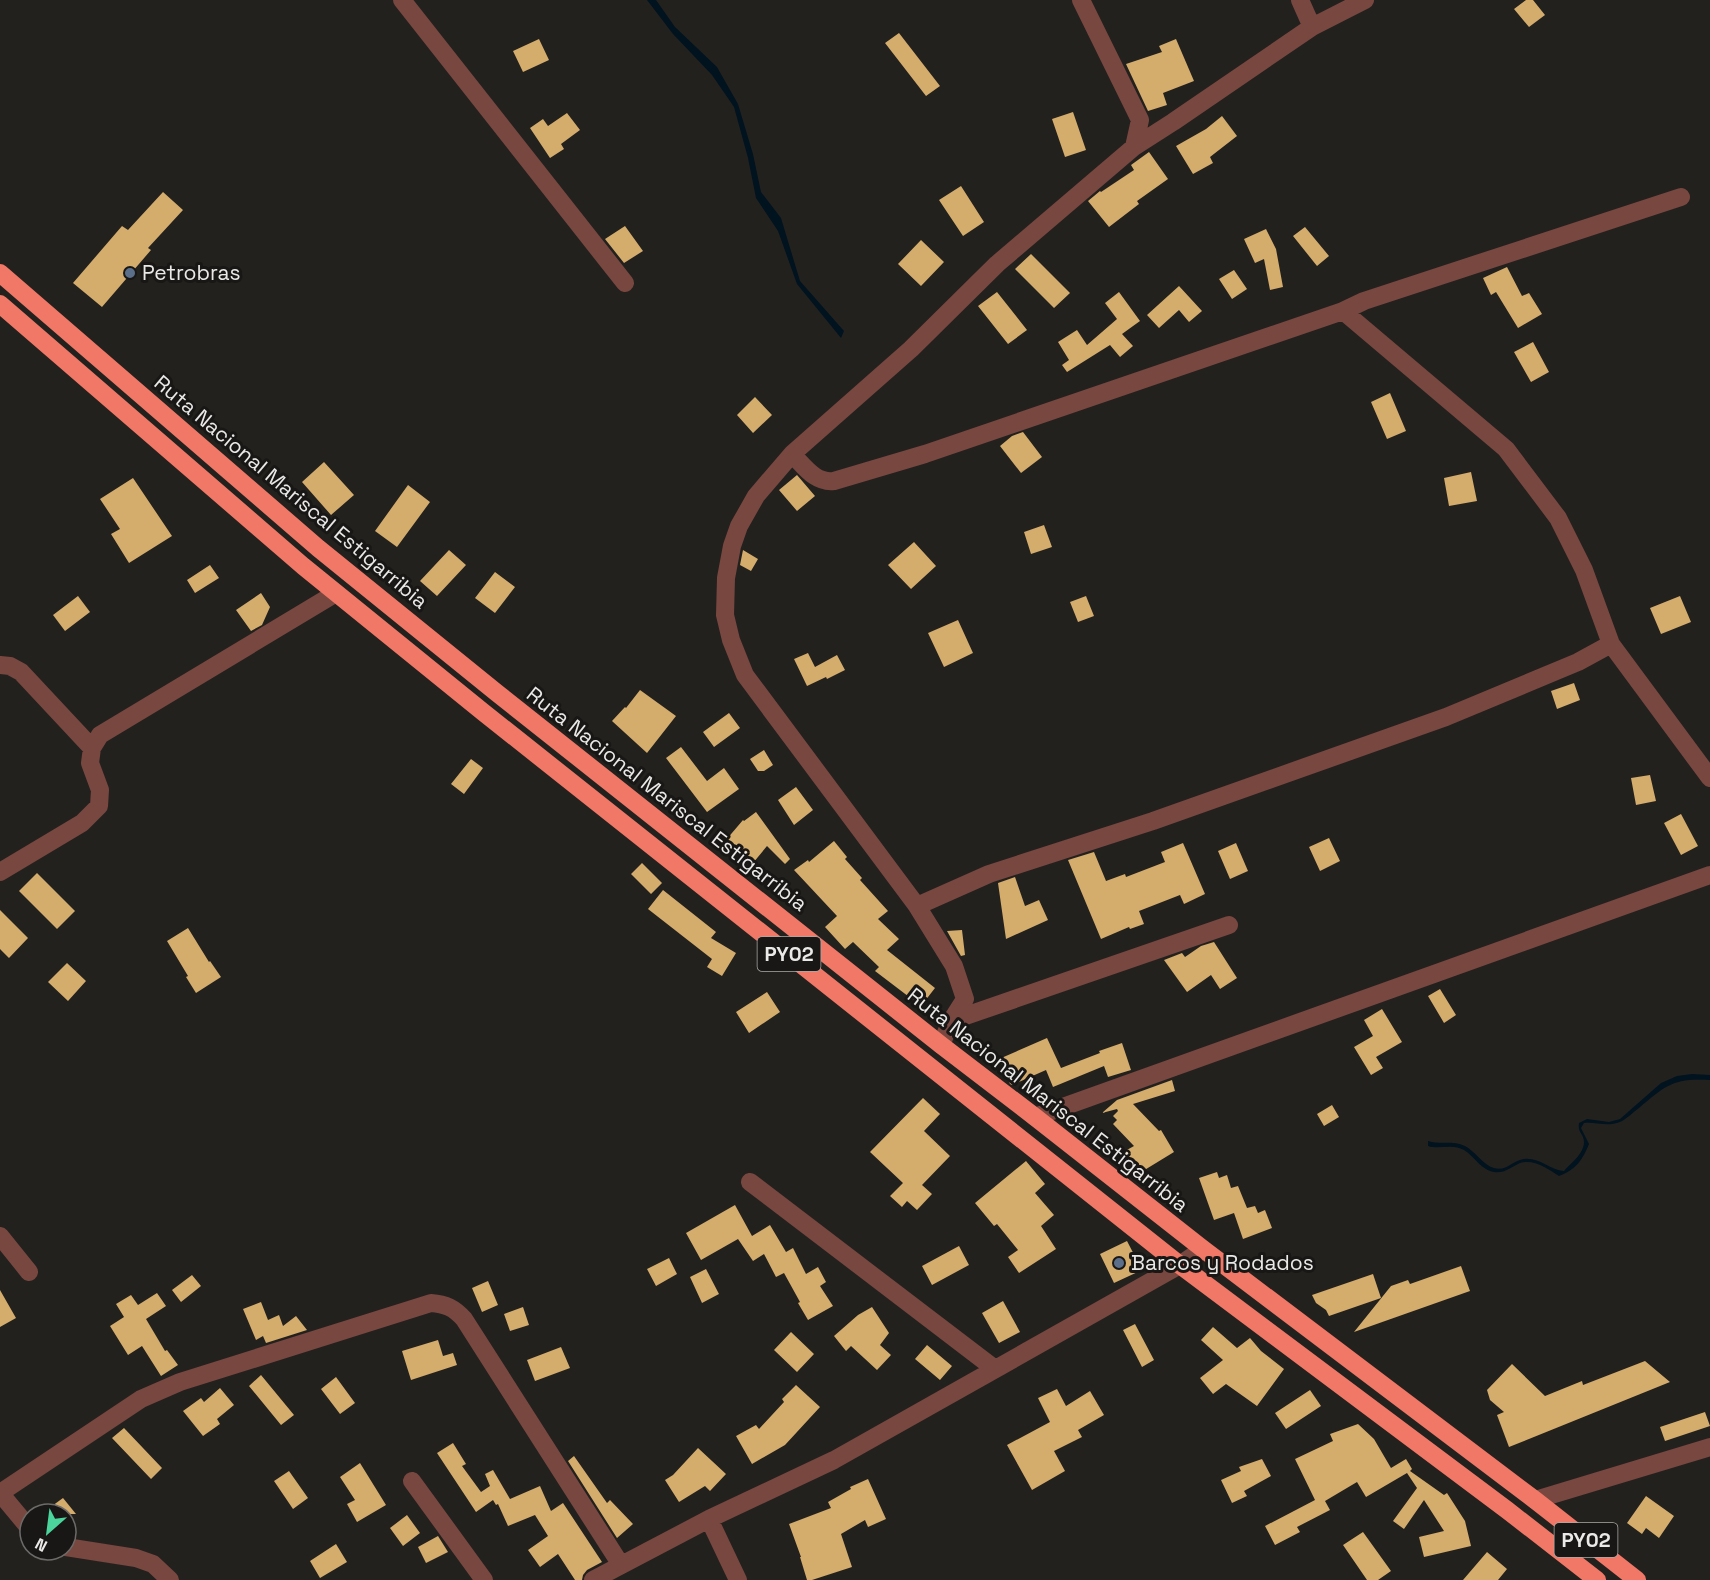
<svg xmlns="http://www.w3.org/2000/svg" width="1710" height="1580" viewBox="0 0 1710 1580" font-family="'Space Grotesk',sans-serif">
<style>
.water{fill:#01131f}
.building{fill:#d4ac6c}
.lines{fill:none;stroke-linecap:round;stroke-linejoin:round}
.street{stroke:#784740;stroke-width:18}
.highway{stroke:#f17766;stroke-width:18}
.service-dot{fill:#5c6f8a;stroke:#191715;stroke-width:2}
.labels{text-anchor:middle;stroke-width:6;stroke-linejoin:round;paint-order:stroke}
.shield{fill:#191715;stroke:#abaaa8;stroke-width:1.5}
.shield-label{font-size:20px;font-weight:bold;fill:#eae9e7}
.poi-label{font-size:21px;fill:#eae9e7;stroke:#191715;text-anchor:start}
.street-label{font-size:21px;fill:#eae9e7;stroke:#191715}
</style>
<rect width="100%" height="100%" fill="#23211e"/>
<path class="water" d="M647 0H656L675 27 717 67 738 104 753 154 761 192 781 218 800 281 844 331 841 338 797 284 778 231 756 198 748 158 734 107 712 75 673 34Z
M1692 1074 1710 1075V1080C1673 1078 1666 1085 1639 1108 1633 1112 1627 1119 1620 1122 1608 1127 1596 1122 1584 1123L1581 1128 1589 1144C1583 1159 1576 1170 1559 1176 1548 1169 1534 1159 1520 1163 1511 1167 1504 1174 1494 1172 1481 1170 1474 1156 1464 1150 1452 1143 1440 1150 1428 1146V1141C1441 1145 1453 1140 1465 1146 1475 1151 1483 1165 1494 1168 1506 1172 1513 1160 1524 1159 1539 1157 1550 1170 1564 1171 1572 1162 1588 1151 1583 1137 1580 1131 1578 1130 1579 1123L1587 1119 1609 1122 1620 1119 1661 1083 1677 1076Z"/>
<path class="building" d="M1526 0H1533L1545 15 1529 27 1514 9Z
M899 33 940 86 926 96 885 43Z
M539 39 549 60 523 72 513 51Z
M1176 39 1194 81 1163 93 1167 105 1148 111 1126 64 1162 52 1159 46Z
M1073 112 1086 150 1065 157 1052 119Z
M567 113 580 130 561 144 564 149 550 158 530 128 543 119 548 126Z
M1222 116 1237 136 1210 157 1213 163 1193 174 1176 146 1206 129Z
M1149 152 1168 179 1137 201 1139 204 1109 227 1088 201 1100 191 1101 192 1134 170 1131 165Z
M961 186 984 222 963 236 939 200Z
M163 192 183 210 148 248 151 250 102 307 73 283 122 226 128 230Z
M625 226 643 251 624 263 605 239Z
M1305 227 1329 256 1317 266 1293 236Z
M1266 229 1276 249 1283 287 1270 290 1264 259 1255 263 1244 239Z
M921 240 944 262 921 286 898 264Z
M1031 254 1070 293 1054 308 1015 269Z
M1507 267 1522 296 1529 293 1542 314 1518 328 1496 292 1491 295 1483 278Z
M1234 270 1247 289 1232 299 1219 279Z
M1179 286 1202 311 1189 322 1179 310 1159 328 1147 315Z
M997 292 1027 330 1008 344 978 306Z
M1119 292 1140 321 1122 334 1133 346 1120 357 1110 345 1067 372 1062 365 1069 360 1058 342 1077 330 1087 345 1117 319 1105 303Z
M1533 342 1549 372 1531 382 1514 352Z
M1390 393 1406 431 1387 439 1371 402Z
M755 397 772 415 753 433 737 415Z
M1023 432 1042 457 1021 473 1000 446 1012 436Z
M324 462 354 495 331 515 302 482Z
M1471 472 1477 501 1449 506 1444 478Z
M797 475 815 496 797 511 779 490Z
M133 478 172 536 129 563 111 534 120 529 100 499Z
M408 485 430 502 397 547 375 531Z
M1044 525 1052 547 1031 554 1024 532Z
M914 542 936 566 911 589 888 565Z
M449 550 466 565 437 596 420 581Z
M743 550 758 559 751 571 740 565Z
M210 565 219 578 195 593 187 580Z
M495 572 515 587 495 613 475 598Z
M261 593 270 607 262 625 251 631 236 610Z
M78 596 90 612 65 631 53 615Z
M1086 596 1094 616 1078 622 1070 602Z
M1680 596 1691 622 1661 634 1650 608Z
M958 620 973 653 944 667 928 633Z
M808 653 815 667 837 655 845 670 827 679 826 677 807 686 794 659Z
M1574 683 1580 700 1557 709 1551 691Z
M640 690 676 716 647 753 612 721 625 707 626 708Z
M729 713 740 728 714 747 703 732Z
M681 747 707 781 724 768 739 789 707 812 666 758Z
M764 750 773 765 764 771H758L750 759Z
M471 759 483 768 464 794 451 784Z
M1650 775 1656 801 1636 805 1631 778Z
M796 787 813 810 794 825 778 800Z
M756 812 790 859 785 864 767 846 753 863 726 840 743 820 744 821Z
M1681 814 1698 846 1681 855 1664 823Z
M1329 838 1340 861 1320 871 1309 847Z
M834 841 847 857 845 859 862 878 860 880 888 911 878 919 899 939 887 950 935 988 921 1006 875 971 879 967 853 942 845 949 825 927 837 916 794 870 808 860 809 862Z
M1183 843 1205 894 1184 904 1180 895 1139 911 1144 924 1130 929 1129 927 1101 939 1068 860 1094 852 1106 881 1125 874 1126 877 1165 862 1161 852Z
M1236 843 1248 871 1230 879 1218 851Z
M642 863 662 883 651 894 631 874Z
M37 873 75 911 57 929 19 891Z
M1015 877 1025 906 1039 900 1048 920 1006 939 998 883Z
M663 890 716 932 711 938 736 953 722 976 707 967 712 959 648 909Z
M0 910 28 938 9 958 0 949Z
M188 928 209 962 210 961 221 977 196 993 186 977 188 976 167 941Z
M962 930 965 955 961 956 947 931Z
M1214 942 1237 978 1220 989 1211 975 1187 992 1164 960 1182 953 1185 957 1201 946Z
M67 963 86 981 68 1001 48 982Z
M1440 989 1456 1015 1444 1023 1428 996Z
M767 992 780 1012 749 1033 736 1012Z
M1382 1009 1402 1042 1376 1057 1383 1068 1371 1075 1354 1047 1373 1036 1364 1020Z
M1047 1038 1061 1068 1100 1053 1099 1051 1122 1043 1131 1070 1108 1077 1104 1066 1053 1087 1046 1070 1012 1085 1010 1084 999 1059Z
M1172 1080 1175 1091 1133 1104 1159 1131 1161 1130 1174 1152 1138 1174 1125 1151 1134 1146 1113 1124 1117 1120 1113 1116 1118 1111 1117 1109 1102 1113 1117 1100Z
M923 1098 940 1114 924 1131 950 1156 922 1185 932 1194 917 1210 907 1201 902 1207 890 1196 903 1183 870 1152Z
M1332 1105 1339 1117 1324 1126 1317 1114Z
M1026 1161 1045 1184 1035 1193 1054 1215 1041 1226 1056 1249 1019 1273 1008 1257 1018 1250 997 1224 994 1226 975 1203Z
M1217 1172 1219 1178 1227 1175 1231 1188 1238 1186 1247 1208 1255 1206 1258 1213 1265 1210 1272 1228 1243 1239 1234 1213 1214 1220 1199 1178Z
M735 1205 752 1236 770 1225 786 1252 793 1248 806 1274 818 1267 826 1282 820 1286 833 1306 808 1320 798 1303 800 1302 784 1273 776 1277 764 1254 753 1261 738 1239 701 1260 686 1233Z
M1127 1241 1142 1270 1114 1283 1100 1254Z
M959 1246 969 1265 932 1285 922 1266Z
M669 1258 677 1274 656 1286 647 1269Z
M1461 1266 1470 1291 1354 1332 1391 1286 1408 1280 1410 1284Z
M706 1269 719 1294 702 1303 690 1277Z
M1373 1274 1381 1298 1329 1316 1326 1310 1316 1303 1312 1295Z
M192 1275 201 1286 181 1302 172 1290Z
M488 1281 498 1305 482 1312 472 1288Z
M0 1290 16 1318 0 1327Z
M157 1293 166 1306 146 1319 165 1351 167 1350 178 1365 161 1376 142 1346 128 1355 110 1326 124 1317 116 1304 131 1295 138 1305Z
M1003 1301 1020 1332 999 1343 982 1313Z
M261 1302 268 1320 279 1315 283 1326 296 1316 307 1330 266 1343 263 1336 256 1340 243 1309Z
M523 1307 529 1325 510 1331 504 1314Z
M872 1307 889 1333 880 1345 891 1355 877 1370 851 1346 846 1351 834 1336 858 1315Z
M1135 1324 1154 1360 1142 1367 1123 1330Z
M1213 1327 1237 1348 1250 1338 1261 1351 1284 1369 1257 1406 1226 1384 1213 1394 1200 1378 1223 1360 1201 1340Z
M791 1332 814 1354 797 1372 774 1350Z
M438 1340 443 1356 453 1353 457 1365 411 1380 402 1351Z
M927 1345 952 1366 940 1380 915 1359Z
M561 1347 570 1368 535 1381 527 1360Z
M1645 1361 1670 1382 1509 1447 1497 1415 1504 1412 1490 1400 1487 1390 1512 1364 1545 1396 1582 1381 1583 1385Z
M261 1375 294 1415 281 1425 249 1386Z
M336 1377 355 1403 340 1414 321 1389Z
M796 1385 820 1407 785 1445 752 1464 736 1436 756 1425 759 1429 784 1402 782 1399Z
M220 1388 234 1405 217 1419 220 1424 203 1436 183 1411 201 1398 204 1402Z
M1057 1389 1066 1406 1090 1391 1104 1415 1078 1430 1082 1437 1054 1451 1065 1471 1032 1490 1007 1445 1050 1422 1038 1398Z
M1310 1390 1321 1406 1286 1429 1275 1413Z
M1705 1412 1710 1426 1665 1441 1660 1427Z
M1358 1424 1374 1439 1391 1468 1406 1459 1412 1469 1410 1471 1444 1495 1447 1493 1465 1521 1471 1546 1424 1557 1419 1537 1444 1531 1424 1500 1404 1529 1393 1521 1417 1488 1407 1473 1366 1497 1357 1482 1325 1501 1330 1510 1297 1527 1300 1532 1275 1545 1265 1526 1315 1500 1295 1459 1333 1441 1330 1434Z
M124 1428 162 1468 151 1479 112 1438Z
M453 1443 466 1464 462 1466 481 1492 490 1486 485 1474 493 1470 510 1499 540 1486 551 1511 563 1503 602 1562 587 1570 583 1575 582 1580H575L558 1554 540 1567 528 1550 548 1536 535 1515 508 1526 498 1504 496 1505 493 1500 476 1512 437 1453Z
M698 1448 726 1474 710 1491 705 1486 679 1502 665 1480 673 1475Z
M574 1456 607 1503 610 1500 633 1524 617 1538 568 1461Z
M1262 1459 1271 1476 1244 1491 1247 1496 1232 1503 1221 1480 1241 1471 1239 1467Z
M360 1463 386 1505 357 1522 347 1504 355 1500 340 1477Z
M289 1471 308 1498 293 1509 274 1481Z
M868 1479 886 1519 868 1527 865 1520 841 1534 852 1567 812 1580H807L800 1557H801L789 1524 831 1508 828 1502 851 1489 850 1487Z
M1646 1496 1674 1516 1659 1538 1646 1528 1642 1534 1627 1523Z
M63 1498 76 1514H41Z
M407 1515 420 1533 403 1546 390 1528Z
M1363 1532 1391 1571 1378 1580H1367L1343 1545Z
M438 1536 448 1552 426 1563 418 1547Z
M336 1544 347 1562 320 1578 310 1561Z
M1487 1552 1507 1569 1498 1580H1463Z"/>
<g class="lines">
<path class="street" d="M402 0 625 283
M1081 0 1140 120 1134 147
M1300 0 1312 27
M1343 311 1506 449 1558 518 1584 570 1611 644 1710 778
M792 454C805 467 815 483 834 481L925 454 1343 311 1364 301 1681 197
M0 665 10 666 21 672 92 748
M0 872 82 823 99 806 100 790 90 763 92 748 100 735 336 593
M917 906 989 874 1153 821 1446 717 1578 662 1611 644
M951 1021 1229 925
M941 1045 951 1021 965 999 954 966 917 906 745 675 731 640 725 615 726 578 732 546 739 526 756 496 792 454 911 349 997 264 1134 147 1173 122 1312 27 1365 0
M1035 1117 1710 875
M750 1182 995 1369
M0 1236 29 1272
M412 1481 484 1580
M0 1493 141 1399 180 1382 431 1303C446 1304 454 1308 464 1319L621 1565
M0 1493 30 1529
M1535 1500 1710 1447
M709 1519 738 1580
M66 1547 136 1558 153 1564 170 1580
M593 1580 709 1519 834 1460 1180 1265 1203 1249"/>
<path class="highway" d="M0 273 318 548 497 693 941 1045 1035 1117 1203 1249 1535 1500 1637 1580
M0 304 303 566 483 712 1180 1265 1507 1510 1597 1580"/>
</g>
<g class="service-dot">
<circle cx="130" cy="273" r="6"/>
<circle cx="1119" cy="1263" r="6"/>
</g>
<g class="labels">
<g class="shield">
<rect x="757.5" y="937" width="63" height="34" rx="4.5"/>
<rect x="1554.5" y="1523" width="63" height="34" rx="4.5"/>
</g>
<g class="shield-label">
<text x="789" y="961">PY02</text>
<text x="1586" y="1547">PY02</text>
</g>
<g class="poi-label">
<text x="142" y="280">Petrobras</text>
<text x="1131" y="1270">Barcos y Rodados</text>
</g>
<g class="street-label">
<text transform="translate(291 492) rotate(40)" y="7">Ruta Nacional Mariscal Estigarribia</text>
<text transform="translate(667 799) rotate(38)" y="7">Ruta Nacional Mariscal Estigarribia</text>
<text transform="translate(1048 1100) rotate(38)" y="7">Ruta Nacional Mariscal Estigarribia</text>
</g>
</g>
<g transform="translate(48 1532) rotate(208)"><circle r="28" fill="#191715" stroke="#6d6b69" stroke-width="1.5"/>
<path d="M0-4.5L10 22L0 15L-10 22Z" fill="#4bd49b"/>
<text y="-9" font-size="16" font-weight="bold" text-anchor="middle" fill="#eae9e7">N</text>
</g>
</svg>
